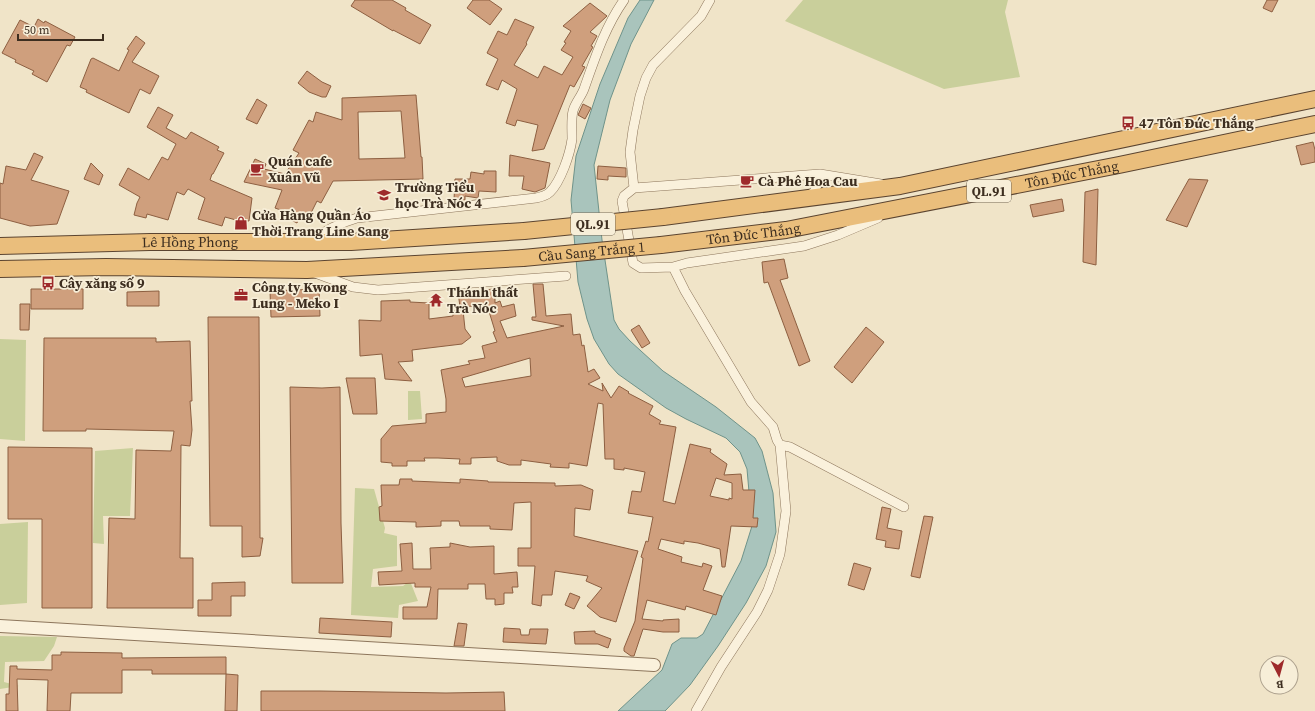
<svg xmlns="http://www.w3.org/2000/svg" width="1315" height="711" viewBox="0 0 1315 711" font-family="'Source Serif 4',serif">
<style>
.green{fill:#c9cf9b}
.water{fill:#a9c4bc;stroke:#6f938a}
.building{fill:#cf9f7d;stroke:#8d5f41;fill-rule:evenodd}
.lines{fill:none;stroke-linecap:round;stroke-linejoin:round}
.minor-casing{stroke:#8d765c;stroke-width:10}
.tertiary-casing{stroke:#8d765c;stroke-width:14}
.trunk-casing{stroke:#5b4430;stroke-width:18}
.minor{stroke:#faf1dc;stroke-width:9}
.tertiary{stroke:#faf1dc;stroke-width:12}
.trunk{stroke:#eabe7c;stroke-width:16}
.trunk-bridge-casing{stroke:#5b4430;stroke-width:18;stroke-linecap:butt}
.trunk-bridge{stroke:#eabe7c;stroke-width:16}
.labels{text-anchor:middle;stroke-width:3.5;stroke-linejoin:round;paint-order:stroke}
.shield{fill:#f7eed8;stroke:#756857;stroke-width:1}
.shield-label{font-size:13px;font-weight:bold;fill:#3d2e20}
.poi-label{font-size:14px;font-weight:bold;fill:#3d2e20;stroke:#f7eed8;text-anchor:start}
.street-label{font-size:14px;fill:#3d2e20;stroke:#f7eed8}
</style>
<rect width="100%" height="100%" fill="#f0e4c8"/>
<path class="green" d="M803 0H1008L1005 12 1020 77 944 89 785 21Z
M0 339 26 340 25 441 0 439Z
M408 391H420L422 419 408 420Z
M133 448 130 516H103L104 544 93 543 95 451Z
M355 488 374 489 385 528 384 533 397 536V566L373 569 371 587 403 586 410 581 418 601 399 605 398 618 351 615Z
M28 522 27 603 0 605V524Z
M0 636 57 637 54 646 44 661 5 662 4 682 19 686 0 689Z"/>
<path class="water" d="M640 0H654L631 44 610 100 594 165 602 240 614 320 619 329 630 341 663 371 716 407 755 438 762 451 773 493 776 532 766 566 746 603 718 646 690 685 665 711H618L662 670 672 644 681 638H697L703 634 741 561 752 526 747 469 740 452 726 438 686 419 666 408 618 374 609 364 594 339 587 319 578 282 571 200 576 156 600 84 628 18Z"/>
<path class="building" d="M355 0H392L406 8 405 10 431 25 420 44 393 30V31L351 6Z
M473 0H489L502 9 490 25 467 8Z
M1267 0H1278L1272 12 1263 8Z
M590 3 607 16 590 32 597 36 591 46 593 47 582 66 585 67 574 87 570 85 544 149 532 151 538 125 517 120 515 126 506 123 517 89 502 80 498 90 486 85 498 59 487 53 498 31 507 35 515 19 534 27 526 43 527 44 514 65 538 78 544 66 562 75 573 57 561 50 566 43 564 42 571 31 563 26Z
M38 19 44 23 45 21 75 37 70 46 67 45 47 82 32 74 34 71 15 62 16 60 2 53 20 20 34 27Z
M136 36 145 43 132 62 159 76 150 94 140 89 129 113 86 92 87 90 80 87 91 59 93 58 119 71 129 50 127 49Z
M307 71 322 82 331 86 326 97H322L309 92 298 83Z
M416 95 421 157H422L423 179 333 181 321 203 317 201 308 219 300 215 297 223 287 218 289 213 275 208 282 190 244 182 255 159 266 164 264 169 285 174 299 153 293 150 309 120 313 122 316 112 342 120V98ZM401 111 405 158 359 159 358 112Z
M257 99 267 105 257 124 246 119Z
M583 104 591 108 585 119 578 115Z
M158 107 173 115 166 128 186 139 191 132 219 147 217 150 224 153 213 174H212L210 180 252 198 249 221 236 220 225 217 222 226 198 219 205 198 188 189 184 195 177 192 168 220 147 214 146 218 134 215 137 203 140 197 119 185 128 168 149 180 162 157 168 160 176 144 147 127Z
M1313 142 1315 150V162L1301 165 1296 146Z
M34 153 43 157 31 180 69 191 57 224 30 226 0 218V183L3 184 6 166 26 170Z
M510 155 550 163 545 188 535 192 522 189 524 176H509Z
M91 163 103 175 99 185 84 179Z
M598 166 626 168V177L608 176V180L597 179Z
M484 171H496V192L479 191 478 198 465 196V200H454L455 179H470L471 172 484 174Z
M1189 179 1208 180 1187 227 1166 220Z
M1098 189 1096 265 1083 262 1085 192Z
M1062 199 1064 211 1033 217 1030 205Z
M784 259 788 278 780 280 810 361 799 366 768 282 764 283 762 262Z
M533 284H543L546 316 571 314 573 335 580 334 582 346 584 345 588 372 594 369 600 378 588 384 603 391 602 383 611 398 619 386 629 392 628 393 653 406 649 414 661 421 659 424 676 427 663 501 675 504 690 444 711 449 710 452 727 464 724 475 741 474 743 490H755L753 518H758L757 527 731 526 725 567H722L720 549 698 543 684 541V544L661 539 658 549 682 557 681 562 702 567 703 563 712 566 703 590 722 596 716 615 686 606 685 610 647 600 642 619 663 621V620L679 619V632H663L643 629 634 656H631L624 651V648L635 621 643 558 641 557 646 541 648 542 653 517 628 513 632 491 641 492 645 472 624 468V470L614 469V459H605L603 404 598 403 587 466 569 463V468L550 467 551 464 521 460V465H509L497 461V457L471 458V464H459L460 459 438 458H424L425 461H407V466H392V463L381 462V439L392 426 426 423V414L446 412V399L441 370 470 364 468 361 485 358 482 346 497 342 493 332 495 331 487 305 460 307 458 292 495 289V303L500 301 502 307 514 304 516 316 500 321 507 338 564 326 532 320V317H536ZM530 358 531 376 465 387 462 378ZM716 478 732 483V499L729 498V500L710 496Z
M31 289H83V309H31Z
M319 289 320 316 271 317 270 291Z
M159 291V306H127V292Z
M410 300V302L429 303V319L453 316V311L463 310 465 329 471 337 462 344 412 350 413 361 398 362 412 381 385 379 382 354 360 356 359 320 381 321V301Z
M20 304H30L29 330H20Z
M208 317H259L260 538H263L260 556 242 557V526H210Z
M639 325 650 343 642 348 631 330Z
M866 327 884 342 852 383 834 367Z
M44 338H156V342L190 341 192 401H190L192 430 190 446 181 445 180 558H193V608H107L109 518 135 519 136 450 171 451 174 431 86 429V431H43Z
M346 378H375L377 414H353Z
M290 387 322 388 340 387 341 523 343 583H292Z
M8 447 92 448V608H42V519H8Z
M400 479H412V481L460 483V479L488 481V482L555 483V486L581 485 593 490 590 510 575 508 574 536 638 551 616 622 600 617 587 606 602 588 586 581 588 576 555 571 552 595H542L541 606 532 604 535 566H518V548H531V502L514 503 512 530 490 529V526H460L459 521H441V526L416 527V522L380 521 379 507 382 506 381 485H399Z
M882 507 891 509 887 528 902 531 899 549 885 547 886 541 876 539Z
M924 516 933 517 920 578 911 576Z
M412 543 413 569H431L430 548 450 547V543L470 547 494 546V574L517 572 518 587H512L513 593H504V604L495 605V599H486L485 584H468V589H438L437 619H403V607H427L431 587H415V583L379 585 378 572 402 571 400 544Z
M854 563 871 568 864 590 848 585Z
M245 582V596H231V616H198V600H212V583Z
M570 593 580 597 574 609 565 605Z
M320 618 392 622 391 637 319 633Z
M458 623 467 624 464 646H454Z
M504 628 520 629 521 635H529L530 629H548L546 644 503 642Z
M595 631V633L611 639 608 648 598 644H575L574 632Z
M61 652 122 653V658L226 657V674H152V670H122V693H71L70 711H47L48 680 17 679 18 711H6V694H9L10 666H17V669L52 670V655H61Z
M226 674 238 675 237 711H225Z
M261 691H320L446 693 504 692 505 711H261Z"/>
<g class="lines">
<g class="minor-casing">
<path id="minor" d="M710 0 701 16 653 65 646 78 640 96 633 130 630 152 634 188 820 174 881 184
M634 188 624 196 622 201 633 263 641 268 673 267
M806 197 814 192 818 183 813 175
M878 218 838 235 804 246 687 263 673 267 685 291 751 402 773 427 777 440 780 445 790 447 904 507
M311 241C325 230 340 223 357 218L536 198C541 197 546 196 550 192 561 181 570 154 572 139 572 130 571 119 573 111 575 103 581 97 584 89 595 58 605 27 624 0
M315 273 353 287 378 290 566 276
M696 711 721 667 757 612 768 590 780 554 786 511 780 445"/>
</g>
<g class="tertiary-casing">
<path id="tertiary" d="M0 626 654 665"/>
</g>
<g class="trunk-casing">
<g id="trunk">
<path d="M663 217 900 186 1315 99"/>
<path id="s1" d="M661 245 786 230 1119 165 1315 124"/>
<path id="s2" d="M0 246 150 242H351L524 231"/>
<path d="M0 269 106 267 307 270 523 258"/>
</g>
</g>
<use href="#minor" class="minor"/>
<use href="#tertiary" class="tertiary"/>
<use href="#trunk" class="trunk"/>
<g class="trunk-bridge-casing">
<g id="trunk-bridge">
<path d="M524 231 663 217"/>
<path id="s3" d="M523 258 661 245"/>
</g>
</g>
<use href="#trunk-bridge" class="trunk-bridge"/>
</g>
<defs>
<g id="bus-bare" transform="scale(1.08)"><path d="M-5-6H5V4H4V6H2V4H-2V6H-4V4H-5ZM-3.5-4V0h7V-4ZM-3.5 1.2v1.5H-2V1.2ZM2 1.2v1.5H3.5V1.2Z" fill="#9e2a2b" stroke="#f7eed8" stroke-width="2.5" paint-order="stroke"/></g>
<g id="cafe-bare" transform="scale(1.08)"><path d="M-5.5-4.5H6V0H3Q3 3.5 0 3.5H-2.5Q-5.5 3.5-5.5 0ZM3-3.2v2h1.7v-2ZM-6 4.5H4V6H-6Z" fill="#9e2a2b" stroke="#f7eed8" stroke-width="2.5" paint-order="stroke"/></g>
<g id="school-bare" transform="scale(1.08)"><path d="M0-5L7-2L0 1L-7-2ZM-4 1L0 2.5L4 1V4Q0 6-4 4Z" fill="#9e2a2b" stroke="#f7eed8" stroke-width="2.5" paint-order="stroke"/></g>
<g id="shop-bare" transform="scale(1.08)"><path d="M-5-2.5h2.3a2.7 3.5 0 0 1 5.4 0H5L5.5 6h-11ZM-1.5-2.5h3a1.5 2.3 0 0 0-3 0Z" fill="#9e2a2b" stroke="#f7eed8" stroke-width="2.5" paint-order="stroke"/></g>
<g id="office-bare" transform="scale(1.08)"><path d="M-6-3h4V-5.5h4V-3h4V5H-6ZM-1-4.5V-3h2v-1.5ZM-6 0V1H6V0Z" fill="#9e2a2b" stroke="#f7eed8" stroke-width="2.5" paint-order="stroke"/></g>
<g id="temple-bare" transform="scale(1.08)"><path d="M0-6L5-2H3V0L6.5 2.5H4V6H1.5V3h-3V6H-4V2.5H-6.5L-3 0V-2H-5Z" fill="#9e2a2b" stroke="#f7eed8" stroke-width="2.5" paint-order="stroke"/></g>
</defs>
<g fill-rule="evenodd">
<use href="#bus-bare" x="1128" y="123"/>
<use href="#cafe-bare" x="257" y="169"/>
<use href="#cafe-bare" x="747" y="181"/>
<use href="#school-bare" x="384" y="195"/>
<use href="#shop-bare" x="241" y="223"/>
<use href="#bus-bare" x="48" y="283"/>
<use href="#office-bare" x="241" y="295"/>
<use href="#temple-bare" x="436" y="300"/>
</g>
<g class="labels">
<g class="shield">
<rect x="967" y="180" width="44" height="22" rx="3"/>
<rect x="571" y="213" width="44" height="22" rx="3"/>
</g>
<g class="shield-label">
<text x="989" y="196">QL.91</text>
<text x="593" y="229">QL.91</text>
</g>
<g class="poi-label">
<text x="1139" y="128">47 Tôn Đức Thắng</text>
<text x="268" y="166">Quán cafe<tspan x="268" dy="16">Xuân Vũ</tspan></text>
<text x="758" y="186">Cà Phê Hoa Cau</text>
<text x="395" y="192">Trường Tiểu<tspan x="395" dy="16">học Trà Nóc 4</tspan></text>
<text x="252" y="220">Cửa Hàng Quần Áo<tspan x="252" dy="16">Thời Trang Line Sang</tspan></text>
<text x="59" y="288">Cây xăng số 9</text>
<text x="252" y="292">Công ty Kwong<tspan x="252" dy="16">Lung - Meko I</tspan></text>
<text x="447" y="297">Thánh thất<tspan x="447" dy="16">Trà Nóc</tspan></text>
</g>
<g class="street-label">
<text dy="5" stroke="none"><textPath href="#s1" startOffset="417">Tôn Đức Thắng</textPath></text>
<text dy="5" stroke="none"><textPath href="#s1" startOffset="93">Tôn Đức Thắng</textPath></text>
<text dy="5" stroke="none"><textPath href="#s2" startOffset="190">Lê Hồng Phong</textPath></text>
<text dy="5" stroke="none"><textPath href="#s3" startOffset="69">Cầu Sang Trắng 1</textPath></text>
</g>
</g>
<g transform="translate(1279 675) rotate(174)"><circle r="19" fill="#f7eed8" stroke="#ada18e"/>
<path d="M0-3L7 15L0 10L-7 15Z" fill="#9e2a2b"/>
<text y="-6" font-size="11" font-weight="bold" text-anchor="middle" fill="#3d2e20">B</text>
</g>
<path d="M18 34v6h85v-6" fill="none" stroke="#3d2e20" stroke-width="2"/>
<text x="24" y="34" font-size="12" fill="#3d2e20" stroke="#f7eed8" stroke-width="3" paint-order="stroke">50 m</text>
</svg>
